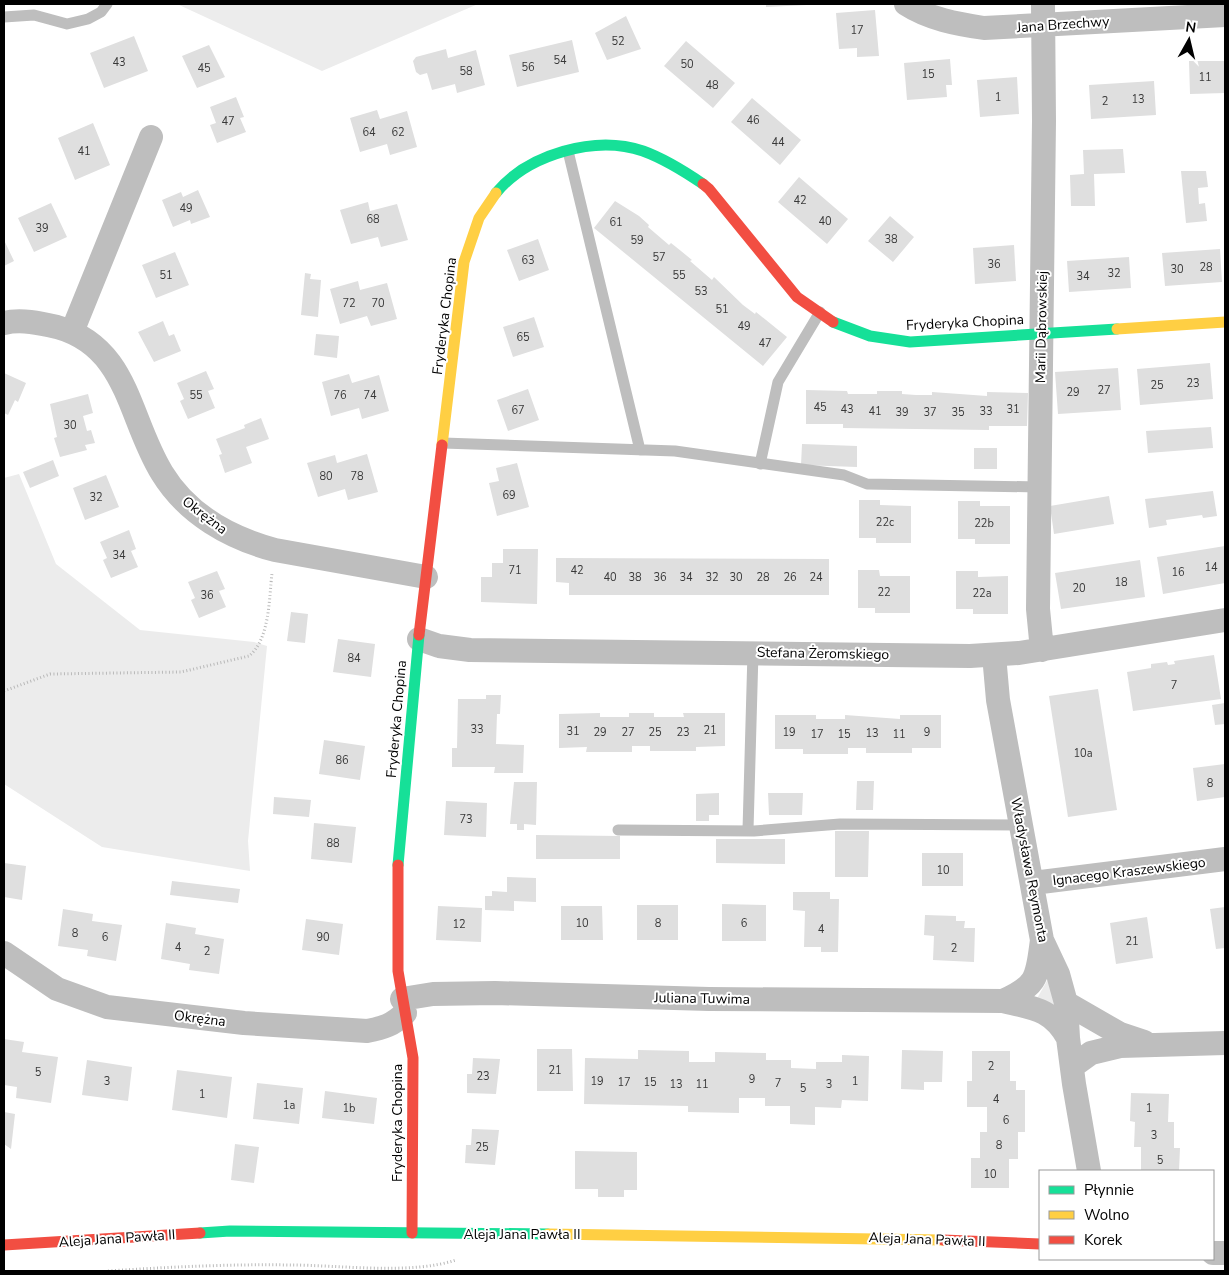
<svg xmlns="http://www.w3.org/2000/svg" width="1229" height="1275" viewBox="0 0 1229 1275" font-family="'Nunito Sans',sans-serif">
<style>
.green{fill:#ececec}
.building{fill:#dfdfdf}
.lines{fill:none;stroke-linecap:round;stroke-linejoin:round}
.path{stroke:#b9b9b9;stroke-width:3;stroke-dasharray:1 2.5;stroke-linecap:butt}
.lane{stroke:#bebebe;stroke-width:11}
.street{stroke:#bebebe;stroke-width:24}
.fast{stroke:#16e098;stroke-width:11}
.slow{stroke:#ffcf43;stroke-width:11}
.jam{stroke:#f24e42;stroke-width:11}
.labels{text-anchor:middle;stroke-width:4;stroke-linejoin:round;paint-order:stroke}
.number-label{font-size:11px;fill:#383838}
.street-label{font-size:14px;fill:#000;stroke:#fff}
</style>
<rect width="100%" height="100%" fill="#fff"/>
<path class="green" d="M177 4H478L322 71Z
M19 474 56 564 140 630 254 642 267 646 248 841 250 871 102 847 4 784V478Z
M1048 979 1062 1017 1035 1002Z"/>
<path class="building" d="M766 4H807V5L766 7Z
M875 10 879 56 857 57V48L839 49 836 13Z
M626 16 641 49 607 60 595 33Z
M134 36 148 71 104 88 90 53Z
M572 40 579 72 517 87 509 55Z
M686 41 735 83 713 108 664 66Z
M209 45 225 77 197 88 182 56Z
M446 49 448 58 476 50 485 85 457 93 455 84 432 90 427 73 420 75 416 72 413 61 416 57Z
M950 59 952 85H946L947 97 907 100 904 63Z
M1189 61H1225V93L1190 94Z
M1017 77 1019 114 980 117 977 80Z
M1154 81 1156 115 1091 119 1089 85Z
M236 97 244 117 240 118 246 132 217 143 210 125 216 123 210 107Z
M752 98 801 140 780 165 731 122Z
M377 110 380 119 407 111 417 147 390 155 387 144 360 152 350 118Z
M93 123 110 165 75 180 58 138Z
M1123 149 1125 173 1094 174 1095 206H1071L1070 175 1084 174 1083 150Z
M1181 171H1206L1208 187 1198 188 1199 204 1205 203 1207 221 1186 223Z
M799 177 848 219 827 244 778 202Z
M198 190 210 217 191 224 190 220 173 227 162 200 181 192 183 197Z
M615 201 639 216 649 225 648 227 669 245 671 243 681 251 692 260 690 261 712 280 714 277 743 305 755 314 756 312 787 337 763 366 594 228Z
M368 202 370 211 397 204 408 240 381 247 378 237 351 244 340 210Z
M51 203 67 237 34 252 18 218Z
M890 216 914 237 893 262 868 241Z
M538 239 549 270 519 281 507 250Z
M4 240 14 261 4 266Z
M1014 245 1016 281 975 284 973 248Z
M1220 249 1222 282 1165 286 1162 253Z
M175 252 189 285 156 298 142 265Z
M1129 257 1131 288 1069 292 1067 261Z
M305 273 311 274 310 279 321 280 318 317 301 315Z
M358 281 360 290 387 283 397 319 371 326 367 316 340 324 330 289Z
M534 317 544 347 513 357 503 327Z
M163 321 169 336 174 334 181 351 154 362 138 332Z
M316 334 339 336 337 358 314 355Z
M1210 363 1213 399 1140 405 1137 369Z
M1118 368 1121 410 1058 414 1055 372Z
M206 371 214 389 208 391 215 408 188 419 180 401 184 399 177 383Z
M4 373 26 383 18 402 15 400 8 415 4 413Z
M349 374 352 383 379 375 389 411 362 419 359 408 331 416 322 382Z
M528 389 539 420 508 431 497 400Z
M806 390 847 391 848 394H877V391H902V394L916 395H932V392L987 396V392L1028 393 1027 426H989V430L843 428V424H806Z
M88 394 93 413 83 416 87 431 91 430 95 443 85 445 87 450 60 457 54 438 57 437 50 404Z
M261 418 269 439 246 447 252 463 225 473 219 455 222 454 216 439 245 428 244 425Z
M1211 427 1213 448 1148 453 1146 431Z
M802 444 857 446V467L801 465Z
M974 448H997V469H974Z
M367 454 378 492 348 500 345 489 318 497 307 463 335 455 337 463Z
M53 460 59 476 30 488 23 472Z
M517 463 529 507 497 516 489 483 499 481 496 468Z
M106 475 119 507 85 520 73 488Z
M1213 491 1217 516 1203 518 1202 515 1166 520 1167 525 1149 528 1145 499Z
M1109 496 1114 524 1054 534 1050 506Z
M859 500H880V505L911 506V543H876V538H859Z
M958 501H980V506H1010V544H975V539H958Z
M129 530 136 549 131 551 138 567 111 578 103 560 107 558 100 542Z
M1225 546V583L1163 594 1157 557Z
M503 549H538L537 604 481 602V577H492V563H503Z
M556 558 829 559V595H569V583L556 582Z
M1140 560 1145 597 1061 609 1055 573Z
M858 570H879L880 576H910V613H875V608H858Z
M217 571 225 589 219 591 226 607 199 618 191 600 195 598 188 582Z
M956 571H978V577L1008 576V614H973V609H956Z
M291 612 308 614 305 643 287 641Z
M338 639 375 644 371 677 333 672Z
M1214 655 1221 699 1133 711 1127 672 1151 668V664L1167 662 1168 665 1175 664 1174 661Z
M1098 689 1117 810 1068 817 1049 696Z
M486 695H501L500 714H497L496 744 524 745 523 773H494L495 767H452V748H457L458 699H486Z
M1225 703V724L1215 725 1212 705Z
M600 713V717H629V713H654V717H684L683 713H725V746L696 747V751H650V746H632V752H586L587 747 559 748V714Z
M775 715H816V719H845V715L900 719V715H941V748H912V753H866V748H848V754H803V749H775Z
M324 740 365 746 360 780 319 774Z
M1225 764V797L1197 801 1193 768Z
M857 781H874L873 810H856Z
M514 782H537L536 825 524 824V830H517V824H510Z
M719 793V815H709V821H696V794Z
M768 793H803L802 815H769Z
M274 797 311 800 309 817 273 814Z
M446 801 487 803 486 837 444 835Z
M314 823 356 827 352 863 311 859Z
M835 831H869L868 877H835Z
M536 835 620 836V859H536Z
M716 839H785V864L716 863Z
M922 853H963V886H922Z
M4 863 26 866 22 900 4 897Z
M507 877 536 878V902L514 901V911L485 910V896H492V891L507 892Z
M172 881 240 889 238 903 170 895Z
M793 892H830V899H839L838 952H821V947H804L805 911 793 910Z
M722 904 766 905V941H722Z
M637 905H678V940H637Z
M438 906 482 908 481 942 436 940Z
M561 906H602L603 940H561Z
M1225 907V948L1216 949 1210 909Z
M63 909 93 914 92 921 122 925 116 961 87 956 88 950 58 946Z
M925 915 956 916V921H965L964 928H975L974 962 933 960 934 936 924 935Z
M1147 917 1153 958 1116 964 1110 923Z
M306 919 343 924 339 955 302 950Z
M166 923 196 928 195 934 224 939 219 974 189 970 190 964 161 959Z
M4 1039 24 1042 22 1052 58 1057 51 1103 16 1098 17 1087 4 1085Z
M537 1049H572L573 1091H537Z
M638 1050 689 1051V1062H715V1052L766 1053V1060H791V1068L816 1069V1062H842V1055L869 1056 868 1101 842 1100 841 1108 815 1107V1125L790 1124V1106H765V1098H739V1113L688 1112V1106L584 1104 585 1058 638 1059Z
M902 1050 943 1051 942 1082H924V1090L901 1089Z
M972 1051H1010V1081H1016V1090H1025V1132H1018V1159H1009V1188H971V1158H980V1132H987V1107H967V1081H972Z
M473 1058 500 1059 496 1094 467 1093V1074H472Z
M87 1060 132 1067 128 1101 82 1095Z
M177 1070 232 1077 227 1118 172 1110Z
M257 1083 303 1088 299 1124 253 1119Z
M325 1091 377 1098 374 1124 322 1118Z
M1131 1093 1169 1094 1168 1122H1174V1148H1180L1179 1171H1141V1147H1134L1135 1122 1130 1121Z
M4 1112 15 1114 11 1149 4 1144Z
M472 1129 499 1130 495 1165 465 1163 466 1145H471Z
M235 1144 259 1147 254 1183 231 1180Z
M575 1151 637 1152V1190H624V1197H598V1189H575Z"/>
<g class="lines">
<path class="path" d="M4 691 50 674 181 672 249 656C270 639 269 598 272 573
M108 1271C169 1267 229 1264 290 1265 339 1265 411 1275 456 1260"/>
<path class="lane" d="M4 17 34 15 67 24 88 19 101 12 107 4
M568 151 640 450
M443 443 675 451 844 475 867 484 1039 487
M760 464 778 382 820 312
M618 830 754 831 840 824 1021 825
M748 830 753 652"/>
<path class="street" d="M906 4C929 19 957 24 984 28L1225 15
M4 323C21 319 40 323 57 327 129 347 128 418 162 473 187 514 230 538 275 550L426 577
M72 332 151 137
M419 639 439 646 470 650 970 656 1019 653 1225 620
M1042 650 1038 609 1044 121 1043 4
M994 655 998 700 1042 940 1058 974 1066 1003 1068 1038 1074 1084 1089 1171
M1033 883 1225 859
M4 953 57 989 107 1007 244 1023 367 1031C383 1028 393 1025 405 1013
M402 999 433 994 495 993 709 999 1003 1001C1033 1008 1052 1009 1068 1038
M1003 1001C1039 985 1037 976 1042 940
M1066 1003 1120 1034 1144 1042
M1073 1066 1091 1053 1120 1046 1225 1043
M1213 1253H1225"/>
<path class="fast" d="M496 193C528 154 595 135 643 151 665 159 684 171 703 184
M833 322 870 336 910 342 1117 329
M398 865 419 635
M200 1233 230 1231 548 1234"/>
<path class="slow" d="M1117 329 1225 322
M442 445 464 262 479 218 496 193
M548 1234 943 1240"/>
<path class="jam" d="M703 184 709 189 797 297 833 322
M419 635 442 445
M398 865V971L413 1058 412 1233
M943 1240 1040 1244
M4 1245 200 1233"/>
</g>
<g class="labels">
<g class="number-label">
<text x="857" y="34">17</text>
<text x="618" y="45">52</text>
<text x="560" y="64">54</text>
<text x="119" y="66">43</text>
<text x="687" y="68">50</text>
<text x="528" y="71">56</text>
<text x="204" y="72">45</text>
<text x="466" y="75">58</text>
<text x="928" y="78">15</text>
<text x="1205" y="81">11</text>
<text x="712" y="89">48</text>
<text x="998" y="101">1</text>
<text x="1138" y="103">13</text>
<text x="1105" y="105">2</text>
<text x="753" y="124">46</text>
<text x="228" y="125">47</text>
<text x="369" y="136">64</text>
<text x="398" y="136">62</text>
<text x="778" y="146">44</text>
<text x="84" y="155">41</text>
<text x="800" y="204">42</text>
<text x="186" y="212">49</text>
<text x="373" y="223">68</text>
<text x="825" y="225">40</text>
<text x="616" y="226">61</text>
<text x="42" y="232">39</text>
<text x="891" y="243">38</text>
<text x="637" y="244">59</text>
<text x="659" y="261">57</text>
<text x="528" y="264">63</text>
<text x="994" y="268">36</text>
<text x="1206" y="271">28</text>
<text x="1177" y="273">30</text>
<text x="1114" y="277">32</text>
<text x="166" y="279">51</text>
<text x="679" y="279">55</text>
<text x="1083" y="280">34</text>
<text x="701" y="295">53</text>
<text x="349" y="307">72</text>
<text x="378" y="307">70</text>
<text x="722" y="313">51</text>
<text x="744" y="330">49</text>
<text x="523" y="341">65</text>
<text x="765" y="347">47</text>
<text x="1193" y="387">23</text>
<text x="1157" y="389">25</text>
<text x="1104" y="394">27</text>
<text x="1073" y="396">29</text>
<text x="196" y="399">55</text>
<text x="340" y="399">76</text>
<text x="370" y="399">74</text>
<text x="820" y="411">45</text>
<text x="847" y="413">43</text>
<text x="1013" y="413">31</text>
<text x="518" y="414">67</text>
<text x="875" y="415">41</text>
<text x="986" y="415">33</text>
<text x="902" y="416">39</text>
<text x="930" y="416">37</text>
<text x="958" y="416">35</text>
<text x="70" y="429">30</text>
<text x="326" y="480">80</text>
<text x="357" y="480">78</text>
<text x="509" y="499">69</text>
<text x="96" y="501">32</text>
<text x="885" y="526">22c</text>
<text x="984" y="527">22b</text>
<text x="119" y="559">34</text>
<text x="1211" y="571">14</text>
<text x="515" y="574">71</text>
<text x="577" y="574">42</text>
<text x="1178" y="576">16</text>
<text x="610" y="581">40</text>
<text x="635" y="581">38</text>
<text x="660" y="581">36</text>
<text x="686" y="581">34</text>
<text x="712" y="581">32</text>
<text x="736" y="581">30</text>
<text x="763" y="581">28</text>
<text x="790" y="581">26</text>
<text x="816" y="581">24</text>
<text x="1121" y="586">18</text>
<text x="1079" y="592">20</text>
<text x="884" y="596">22</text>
<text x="982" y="597">22a</text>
<text x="207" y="599">36</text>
<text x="354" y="662">84</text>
<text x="1174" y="689">7</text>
<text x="477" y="733">33</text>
<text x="710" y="734">21</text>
<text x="573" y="735">31</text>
<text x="600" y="736">29</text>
<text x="628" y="736">27</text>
<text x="655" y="736">25</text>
<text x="683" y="736">23</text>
<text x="789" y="736">19</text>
<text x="927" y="736">9</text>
<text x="872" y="737">13</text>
<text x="817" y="738">17</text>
<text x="844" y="738">15</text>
<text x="899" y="738">11</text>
<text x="1083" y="757">10a</text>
<text x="342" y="764">86</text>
<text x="1210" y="787">8</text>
<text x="466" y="823">73</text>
<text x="333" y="847">88</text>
<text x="943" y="874">10</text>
<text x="582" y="927">10</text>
<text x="658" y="927">8</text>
<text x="744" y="927">6</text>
<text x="459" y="928">12</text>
<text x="821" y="933">4</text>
<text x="75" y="937">8</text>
<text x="105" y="941">6</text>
<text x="323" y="941">90</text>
<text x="1132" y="945">21</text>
<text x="178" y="951">4</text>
<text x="954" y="952">2</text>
<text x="207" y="955">2</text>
<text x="991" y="1070">2</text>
<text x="555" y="1074">21</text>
<text x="38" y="1076">5</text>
<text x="483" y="1080">23</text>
<text x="752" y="1083">9</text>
<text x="107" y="1085">3</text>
<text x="597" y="1085">19</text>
<text x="855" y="1085">1</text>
<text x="624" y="1086">17</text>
<text x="650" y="1086">15</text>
<text x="778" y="1087">7</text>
<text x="676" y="1088">13</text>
<text x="702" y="1088">11</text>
<text x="829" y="1088">3</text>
<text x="803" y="1092">5</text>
<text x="202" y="1098">1</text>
<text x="996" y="1103">4</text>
<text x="289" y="1109">1a</text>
<text x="349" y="1112">1b</text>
<text x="1149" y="1112">1</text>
<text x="1006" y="1124">6</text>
<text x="1154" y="1139">3</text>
<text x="999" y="1149">8</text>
<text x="482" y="1151">25</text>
<text x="1160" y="1164">5</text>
<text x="990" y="1178">10</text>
</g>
<g class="street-label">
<text transform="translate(1063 24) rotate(-4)" y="5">Jana Brzechwy</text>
<text transform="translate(444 316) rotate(-83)" y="5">Fryderyka Chopina</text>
<text transform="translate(965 322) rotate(-3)" y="5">Fryderyka Chopina</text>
<text transform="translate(1041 327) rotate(-89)" y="5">Marii Dąbrowskiej</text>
<text transform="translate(205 515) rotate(37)" y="5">Okrężna</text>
<text transform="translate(823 653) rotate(1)" y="5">Stefana Żeromskiego</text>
<text transform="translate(396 719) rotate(-85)" y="5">Fryderyka Chopina</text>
<text transform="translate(1030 870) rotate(79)" y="5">Władysława Reymonta</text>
<text transform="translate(1129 871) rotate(-7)" y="5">Ignacego Kraszewskiego</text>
<text transform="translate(702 998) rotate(1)" y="5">Juliana Tuwima</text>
<text transform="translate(200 1018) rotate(7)" y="5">Okrężna</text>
<text transform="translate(397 1123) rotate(-90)" y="5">Fryderyka Chopina</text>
<text x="522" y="1239">Aleja Jana Pawła II</text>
<text transform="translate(117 1238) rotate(-4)" y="5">Aleja Jana Pawła II</text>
<text transform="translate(927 1239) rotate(2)" y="5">Aleja Jana Pawła II</text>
</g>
</g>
<rect width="1229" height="1275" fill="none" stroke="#000000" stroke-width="10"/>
<rect x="1039" y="1170" width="175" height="90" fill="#ffffff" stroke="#999999"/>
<rect x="1049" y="1186" width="25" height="8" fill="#16e098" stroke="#999999"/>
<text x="1084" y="1195" font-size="15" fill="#000000">Płynnie</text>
<rect x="1049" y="1211" width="25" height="8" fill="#ffcf43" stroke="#999999"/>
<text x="1084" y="1220" font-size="15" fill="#000000">Wolno</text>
<rect x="1049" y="1236" width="25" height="8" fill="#f24e42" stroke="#999999"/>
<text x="1084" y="1245" font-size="15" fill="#000000">Korek</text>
<g transform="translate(1189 40) rotate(8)" stroke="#ffffff" stroke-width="4" paint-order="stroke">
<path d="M0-4L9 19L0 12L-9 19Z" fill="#000000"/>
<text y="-8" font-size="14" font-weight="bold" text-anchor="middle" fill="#000000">N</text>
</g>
</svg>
